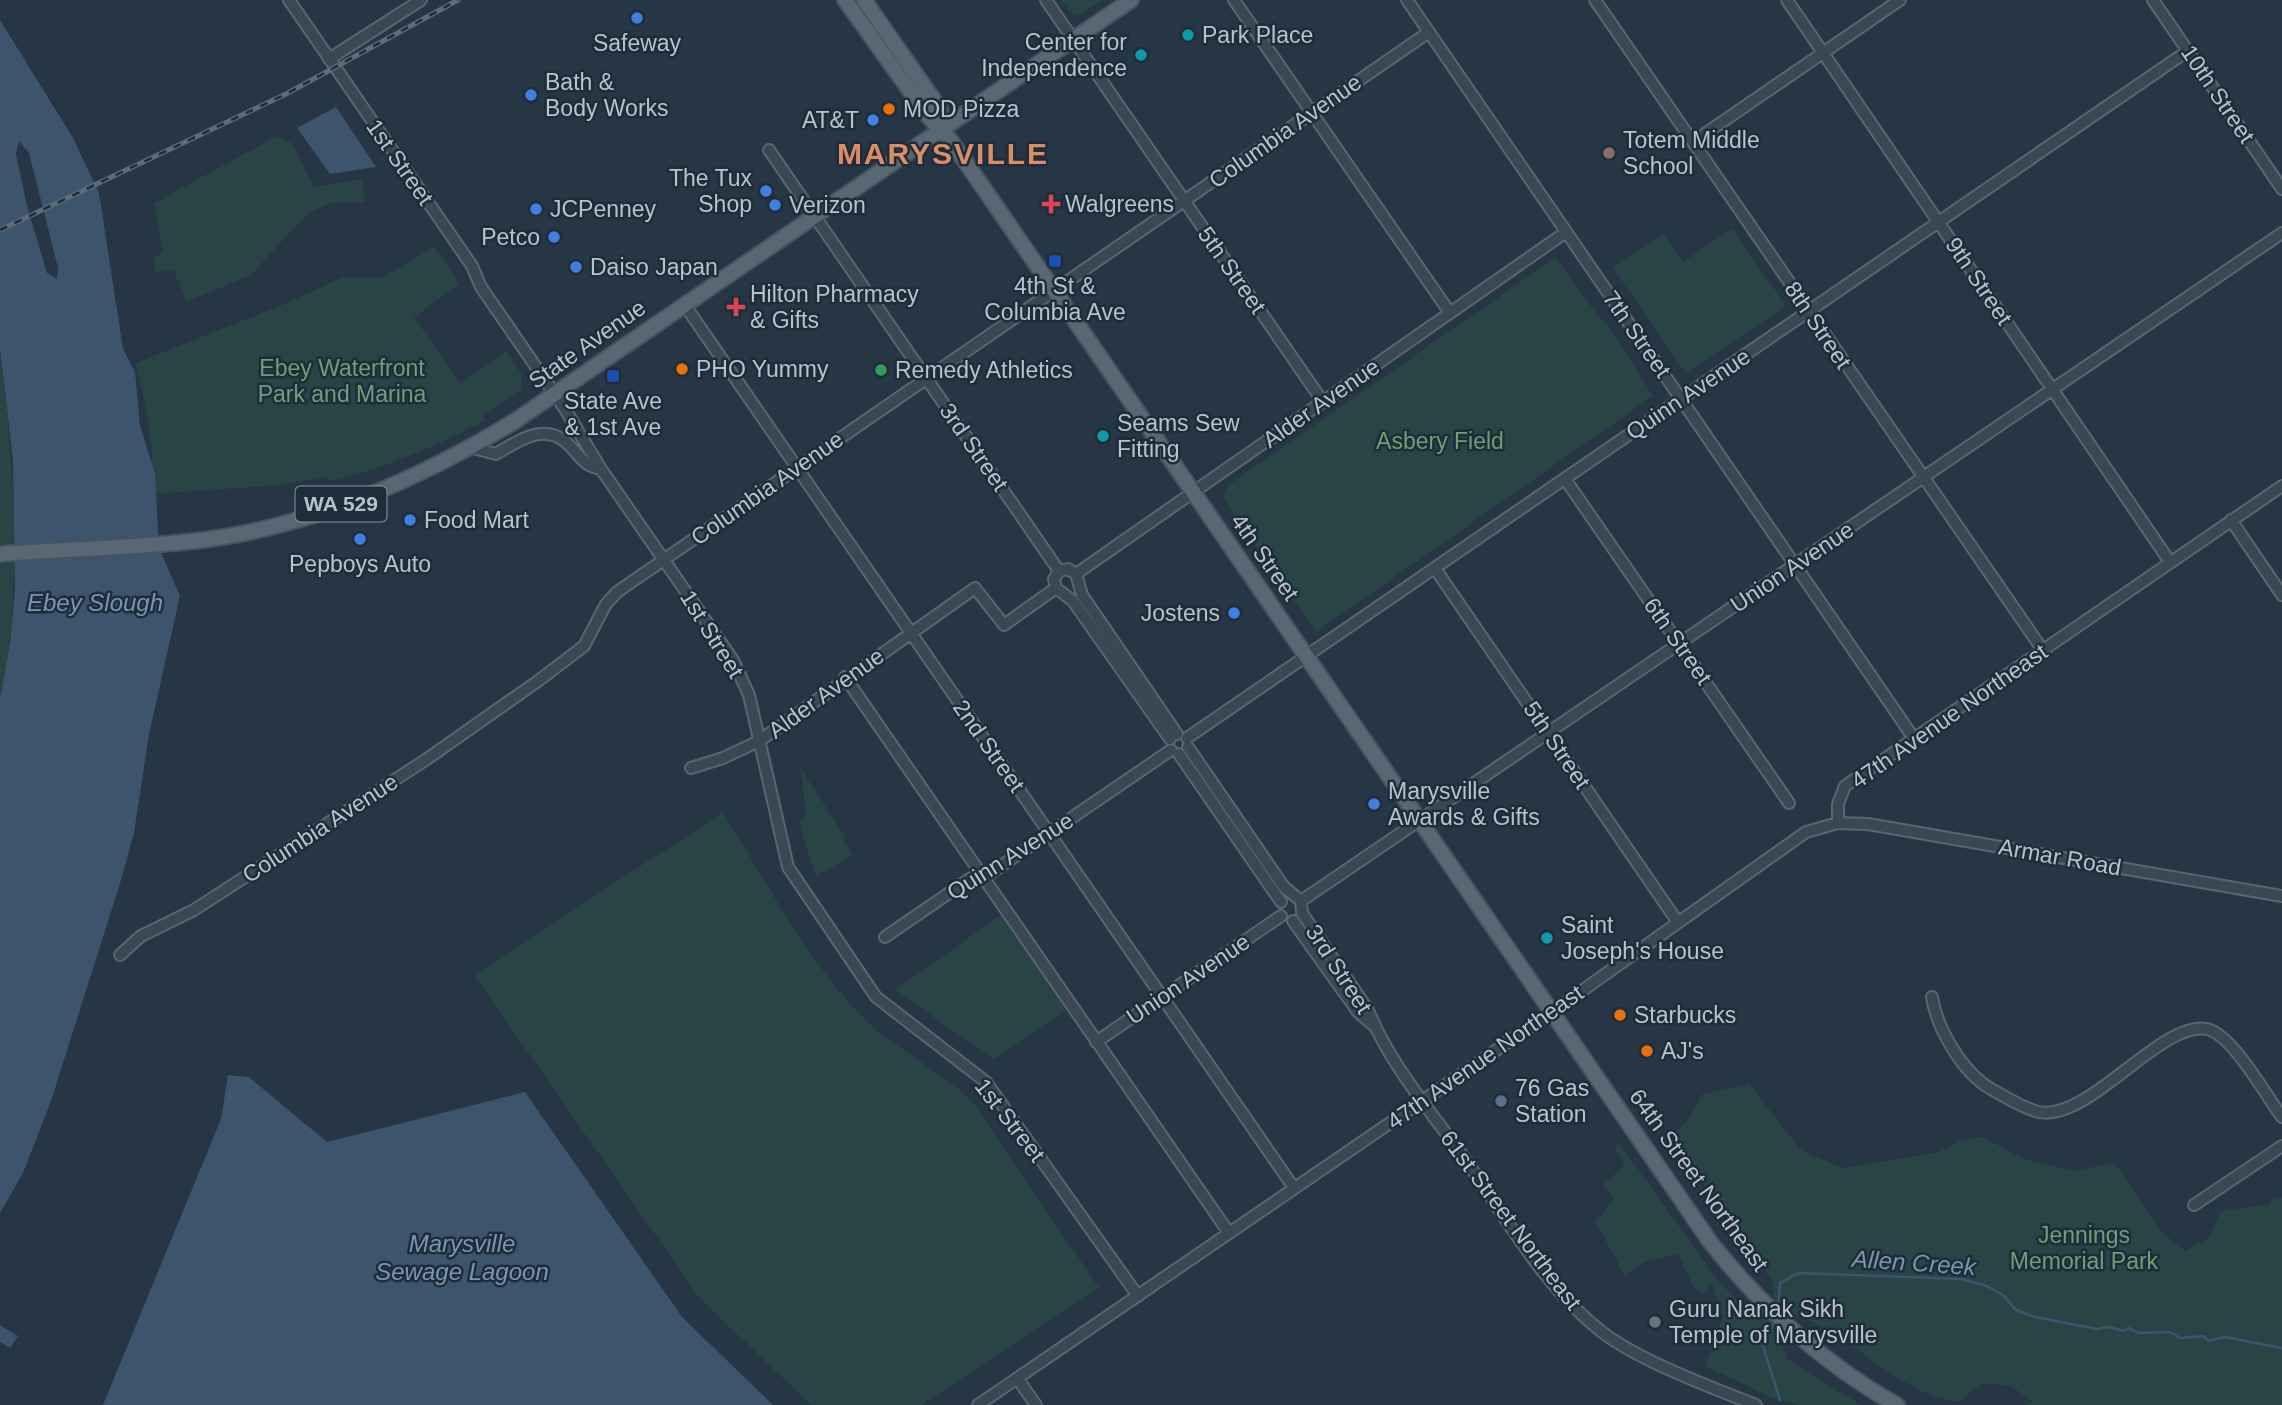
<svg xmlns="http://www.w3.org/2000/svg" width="2282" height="1405" viewBox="0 0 2282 1405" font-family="Helvetica,sans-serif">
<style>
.green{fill:#284445}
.water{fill:#3c556d}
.pier{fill:#263644}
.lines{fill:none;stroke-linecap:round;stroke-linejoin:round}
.stream{stroke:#3c556d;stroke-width:2.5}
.minor-casing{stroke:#596571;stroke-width:14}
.major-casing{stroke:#475360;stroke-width:18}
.minor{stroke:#3b4753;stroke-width:10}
.major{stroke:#596673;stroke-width:14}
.rail-casing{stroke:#5d6c7a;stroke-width:5}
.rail{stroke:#1f2c39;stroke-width:2.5;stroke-dasharray:8;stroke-linecap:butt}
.shop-dot{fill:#3f7fe0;stroke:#1f2c39;stroke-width:2.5}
.culture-dot{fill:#0f9aa8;stroke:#1f2c39;stroke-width:2.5}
.food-dot{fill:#e8710a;stroke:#1f2c39;stroke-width:2.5}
.education-dot{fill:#8d6e63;stroke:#1f2c39;stroke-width:2.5}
.health-dot{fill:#e0444e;stroke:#1f2c39;stroke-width:2.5}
.transit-dot{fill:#1a4fb4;stroke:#1f2c39;stroke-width:2.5}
.leisure-dot{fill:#2e9e5b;stroke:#1f2c39;stroke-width:2.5}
.service-dot{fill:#5c6f8a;stroke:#1f2c39;stroke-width:2.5}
.worship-dot{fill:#6b7280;stroke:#1f2c39;stroke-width:2.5}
.labels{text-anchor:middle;stroke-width:5;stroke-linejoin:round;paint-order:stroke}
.shield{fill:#1f2c39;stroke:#8a95a1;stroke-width:2}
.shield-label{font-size:21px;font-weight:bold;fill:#b8c2cd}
.poi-label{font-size:23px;fill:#b8c2cd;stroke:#1f2c39;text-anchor:start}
.street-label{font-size:23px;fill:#b8c2cd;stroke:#1f2c39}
.park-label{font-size:23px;fill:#6f9f75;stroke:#1f2c39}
.water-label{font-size:24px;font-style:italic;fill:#7896b1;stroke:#1f2c39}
.district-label{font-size:30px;font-weight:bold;letter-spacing:2px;fill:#da8e66;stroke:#1f2c39}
</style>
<rect width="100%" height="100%" fill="#263644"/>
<path class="green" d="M1061 0H1104L1077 15 1071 13Z
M277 136 293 144 314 187 362 179 365 202 330 203 307 214 251 275 186 302 174 270 156 272 153 259 163 252 154 203Z
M1732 228 1786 306 1686 374 1613 268 1663 233 1683 262Z
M434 247 460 284 414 317 460 383 506 351 522 375V390L482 415 485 420C435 448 385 468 330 481L328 477 281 485 154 494C153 450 148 406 135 363L280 306 341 278H381Z
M1556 257 1598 316 1609 327 1653 396 1316 632 1223 498 1227 486Z
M0 348C14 465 24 584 0 700Z
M801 769 845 836 842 839 853 854 816 877 799 823 806 817Z
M723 812C762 875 804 954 854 1008 887 1045 935 1066 972 1101L1099 1288 922 1405H811L700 1299 474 975Z
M1002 914 1067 1009 994 1060 895 990Z
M1749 1084 1801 1150 1842 1168 1939 1152 1963 1139 1983 1137 2026 1160 2076 1171 2114 1162 2162 1232 2185 1251 2210 1237 2220 1211 2270 1204 2271 1200 2282 1197V1405H2025L2033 1402 2011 1386 1981 1383 1960 1402C1899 1395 1855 1337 1799 1316L1781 1340 1787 1359 1861 1405H1800L1775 1399 1705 1366 1723 1317 1712 1284 1703 1294 1693 1286 1678 1254 1645 1262 1625 1276 1595 1221 1614 1200 1602 1184 1625 1166 1614 1148 1620 1144 1720 1283 1758 1320 1774 1293 1772 1281 1670 1137 1689 1119 1702 1094Z"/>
<path class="water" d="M0 20 73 138 99 193 123 349 135 372 140 426 155 473 159 548 180 596 149 734 134 833 121 880 51 1101 23 1173 0 1213V700L10 643 15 589 13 460 0 348Z
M336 107 376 167 330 174 297 128Z
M228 1075 249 1077 327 1142 525 1092 682 1317 773 1405H103L221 1119Z
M0 1325 18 1336 10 1348 0 1342Z"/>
<path class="pier" d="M19 141 29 153 58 268 57 279 47 273 27 206 16 154Z"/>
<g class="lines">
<path class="stream" d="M1778 1307 1780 1283 1798 1273 1962 1279 1987 1286 2003 1295 2016 1310 2035 1317 2097 1329 2108 1327 2124 1331 2128 1328 2139 1333 2170 1332 2180 1338 2204 1336 2208 1341 2225 1337 2282 1348
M1775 1321 1762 1343 1780 1400"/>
<g class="minor-casing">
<path id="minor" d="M289 0 472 266 481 287 565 409 601 469 733 660 749 695 788 867 876 997 986 1082 1138 1296
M1046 0 1323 402
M1234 0 1450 313
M1407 0 1913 737
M1595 0 2042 649
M1787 0 2170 562
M2153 0 2282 189
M329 59 421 0
M1693 142 1900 0
M769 150 1059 571
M684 304 1294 1188
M470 447 496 454C520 440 547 420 571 447 582 459 585 466 601 469
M1565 479 1789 803
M2231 520 2282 595
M1436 570 1677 921
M1059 571 1054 579 1056 588 1073 601 1170 739
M1059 571 1068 569 1076 574 1082 595 1177 734
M1076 574 1566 232
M845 677 1229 1233
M1187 738 2189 50
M1188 747 1284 887 1301 901 1302 913 1368 1010C1390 1065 1433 1114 1467 1162 1508 1221 1545 1288 1602 1332 1638 1360 1712 1388 1756 1405
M1179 754 1281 902
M691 768 723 758 759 741 975 588 1004 625 1056 588
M1838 823V804L1845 786 2282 486
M1301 901 2282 233
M1293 921 1358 1012 1373 1025
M885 937 971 878 988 875 1171 750
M120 955 141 936 194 910 427 759 538 681 584 646 606 604 617 592 1429 32
M1932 997C1937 1029 1963 1073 1991 1089 2006 1097 2022 1108 2039 1112 2089 1122 2161 1020 2207 1029 2233 1035 2266 1096 2282 1117
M1096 1042 1281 916
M2194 1205 2282 1146
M1017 1378 1036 1405
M978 1405 1552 1012 1806 832 1838 823 1868 824 2282 896"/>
</g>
<g class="major-casing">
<path id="major" d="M845 0 928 116 951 141 1711 1243C1763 1308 1823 1364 1897 1405
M864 0 940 109 942 128
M0 554C67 549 136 548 203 540 313 526 422 478 515 421L1131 0"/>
</g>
<use href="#minor" class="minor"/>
<use href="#major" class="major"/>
<g class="rail-casing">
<path id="rail" d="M0 230 286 94 458 0"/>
</g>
<use href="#rail" class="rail"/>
</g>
<g class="shop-dot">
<circle cx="637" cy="18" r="7"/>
<circle cx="531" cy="95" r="7"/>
<circle cx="873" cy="120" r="7"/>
<circle cx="766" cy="191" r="7"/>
<circle cx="775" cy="205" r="7"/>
<circle cx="536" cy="209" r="7"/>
<circle cx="554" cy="237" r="7"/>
<circle cx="576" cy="267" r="7"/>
<circle cx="410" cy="520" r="7"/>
<circle cx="360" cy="539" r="7"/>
<circle cx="1234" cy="613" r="7"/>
<circle cx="1374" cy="804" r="7"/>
</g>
<g class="culture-dot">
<circle cx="1188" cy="35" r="7"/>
<circle cx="1141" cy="55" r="7"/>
<circle cx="1103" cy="436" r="7"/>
<circle cx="1547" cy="938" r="7"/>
</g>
<g class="food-dot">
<circle cx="889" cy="109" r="7"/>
<circle cx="682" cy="369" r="7"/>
<circle cx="1620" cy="1015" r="7"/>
<circle cx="1647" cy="1051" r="7"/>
</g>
<circle class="education-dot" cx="1609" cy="153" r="7"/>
<g class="health-dot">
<path d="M1047.5 193.5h7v7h7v7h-7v7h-7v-7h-7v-7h7z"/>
<path d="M732.5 296.5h7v7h7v7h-7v7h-7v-7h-7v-7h7z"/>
</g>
<g class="transit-dot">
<rect x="1048" y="254" width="14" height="14" rx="3.5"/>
<rect x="606" y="369" width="14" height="14" rx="3.5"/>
</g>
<circle class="leisure-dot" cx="881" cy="370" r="7"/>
<circle class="service-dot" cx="1501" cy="1101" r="7"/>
<circle class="worship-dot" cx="1655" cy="1322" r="7"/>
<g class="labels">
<rect class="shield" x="295.5" y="486.5" width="91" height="35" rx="5"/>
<g class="shield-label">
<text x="341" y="511">WA 529</text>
</g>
<g class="poi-label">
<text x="1202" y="43">Park Place</text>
<text x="1127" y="50" text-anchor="end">Center for<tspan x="1127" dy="26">Independence</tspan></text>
<text x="637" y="51" text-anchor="middle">Safeway</text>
<text x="545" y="90">Bath &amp;<tspan x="545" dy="26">Body Works</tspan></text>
<text x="903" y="117">MOD Pizza</text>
<text x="859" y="128" text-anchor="end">AT&amp;T</text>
<text x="1623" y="148">Totem Middle<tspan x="1623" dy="26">School</tspan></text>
<text x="752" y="186" text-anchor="end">The Tux<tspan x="752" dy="26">Shop</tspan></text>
<text x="1065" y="212">Walgreens</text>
<text x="789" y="213">Verizon</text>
<text x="550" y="217">JCPenney</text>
<text x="540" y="245" text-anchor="end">Petco</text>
<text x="590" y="275">Daiso Japan</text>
<text x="1055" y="294" text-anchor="middle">4th St &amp;<tspan x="1055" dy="26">Columbia Ave</tspan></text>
<text x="750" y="302">Hilton Pharmacy<tspan x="750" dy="26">&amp; Gifts</tspan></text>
<text x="696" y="377">PHO Yummy</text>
<text x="895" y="378">Remedy Athletics</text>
<text x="613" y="409" text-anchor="middle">State Ave<tspan x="613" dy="26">&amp; 1st Ave</tspan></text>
<text x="1117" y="431">Seams Sew<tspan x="1117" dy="26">Fitting</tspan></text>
<text x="424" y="528">Food Mart</text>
<text x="360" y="572" text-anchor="middle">Pepboys Auto</text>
<text x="1220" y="621" text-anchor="end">Jostens</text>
<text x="1388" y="799">Marysville<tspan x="1388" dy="26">Awards &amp; Gifts</tspan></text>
<text x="1561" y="933">Saint<tspan x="1561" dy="26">Joseph's House</tspan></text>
<text x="1634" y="1023">Starbucks</text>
<text x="1661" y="1059">AJ's</text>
<text x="1515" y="1096">76 Gas<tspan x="1515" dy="26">Station</tspan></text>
<text x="1669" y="1317">Guru Nanak Sikh<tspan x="1669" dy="26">Temple of Marysville</tspan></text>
</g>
<g class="street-label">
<text transform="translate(2218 94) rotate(56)" y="8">10th Street</text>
<text transform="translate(1285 131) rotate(-35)" y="8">Columbia Avenue</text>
<text transform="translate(400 162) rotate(55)" y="8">1st Street</text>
<text transform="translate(1232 270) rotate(55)" y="8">5th Street</text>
<text transform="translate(1979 281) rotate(56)" y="8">9th Street</text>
<text transform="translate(1818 325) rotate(56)" y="8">8th Street</text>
<text transform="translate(1637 334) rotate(55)" y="8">7th Street</text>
<text transform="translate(587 344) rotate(-35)" y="8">State Avenue</text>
<text transform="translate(1688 394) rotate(-34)" y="8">Quinn Avenue</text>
<text transform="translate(1321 403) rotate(-35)" y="8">Alder Avenue</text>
<text transform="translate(974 447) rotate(55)" y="8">3rd Street</text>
<text transform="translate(767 488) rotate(-35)" y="8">Columbia Avenue</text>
<text transform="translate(1265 557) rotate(55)" y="8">4th Street</text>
<text transform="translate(1792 567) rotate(-34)" y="8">Union Avenue</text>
<text transform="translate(712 634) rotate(58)" y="8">1st Street</text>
<text transform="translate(1678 641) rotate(55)" y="8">6th Street</text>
<text transform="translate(826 693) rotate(-36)" y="8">Alder Avenue</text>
<text transform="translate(1949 716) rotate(-35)" y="8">47th Avenue Northeast</text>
<text transform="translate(1557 745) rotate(56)" y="8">5th Street</text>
<text transform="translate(989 746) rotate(55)" y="8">2nd Street</text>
<text transform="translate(320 828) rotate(-33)" y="8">Columbia Avenue</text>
<text transform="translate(1010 856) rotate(-32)" y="8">Quinn Avenue</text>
<text transform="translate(2060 857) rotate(10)" y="8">Armar Road</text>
<text transform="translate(1339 969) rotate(57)" y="8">3rd Street</text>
<text transform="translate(1188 979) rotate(-34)" y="8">Union Avenue</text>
<text transform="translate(1485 1057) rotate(-35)" y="8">47th Avenue Northeast</text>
<text transform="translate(1010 1120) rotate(52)" y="8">1st Street</text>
<text transform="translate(1699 1180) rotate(54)" y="8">64th Street Northeast</text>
<text transform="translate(1511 1220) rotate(53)" y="8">61st Street Northeast</text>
</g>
<g class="park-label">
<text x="342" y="376">Ebey Waterfront<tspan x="342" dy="26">Park and Marina</tspan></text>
<text x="1440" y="449">Asbery Field</text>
<text x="2084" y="1243">Jennings<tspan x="2084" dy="26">Memorial Park</tspan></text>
</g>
<g class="water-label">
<text x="95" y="611">Ebey Slough</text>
<text x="462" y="1252">Marysville<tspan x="462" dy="28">Sewage Lagoon</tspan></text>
<text transform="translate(1914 1263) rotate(4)" y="8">Allen Creek</text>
</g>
<g class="district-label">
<text x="943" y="164">MARYSVILLE</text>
</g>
</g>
</svg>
